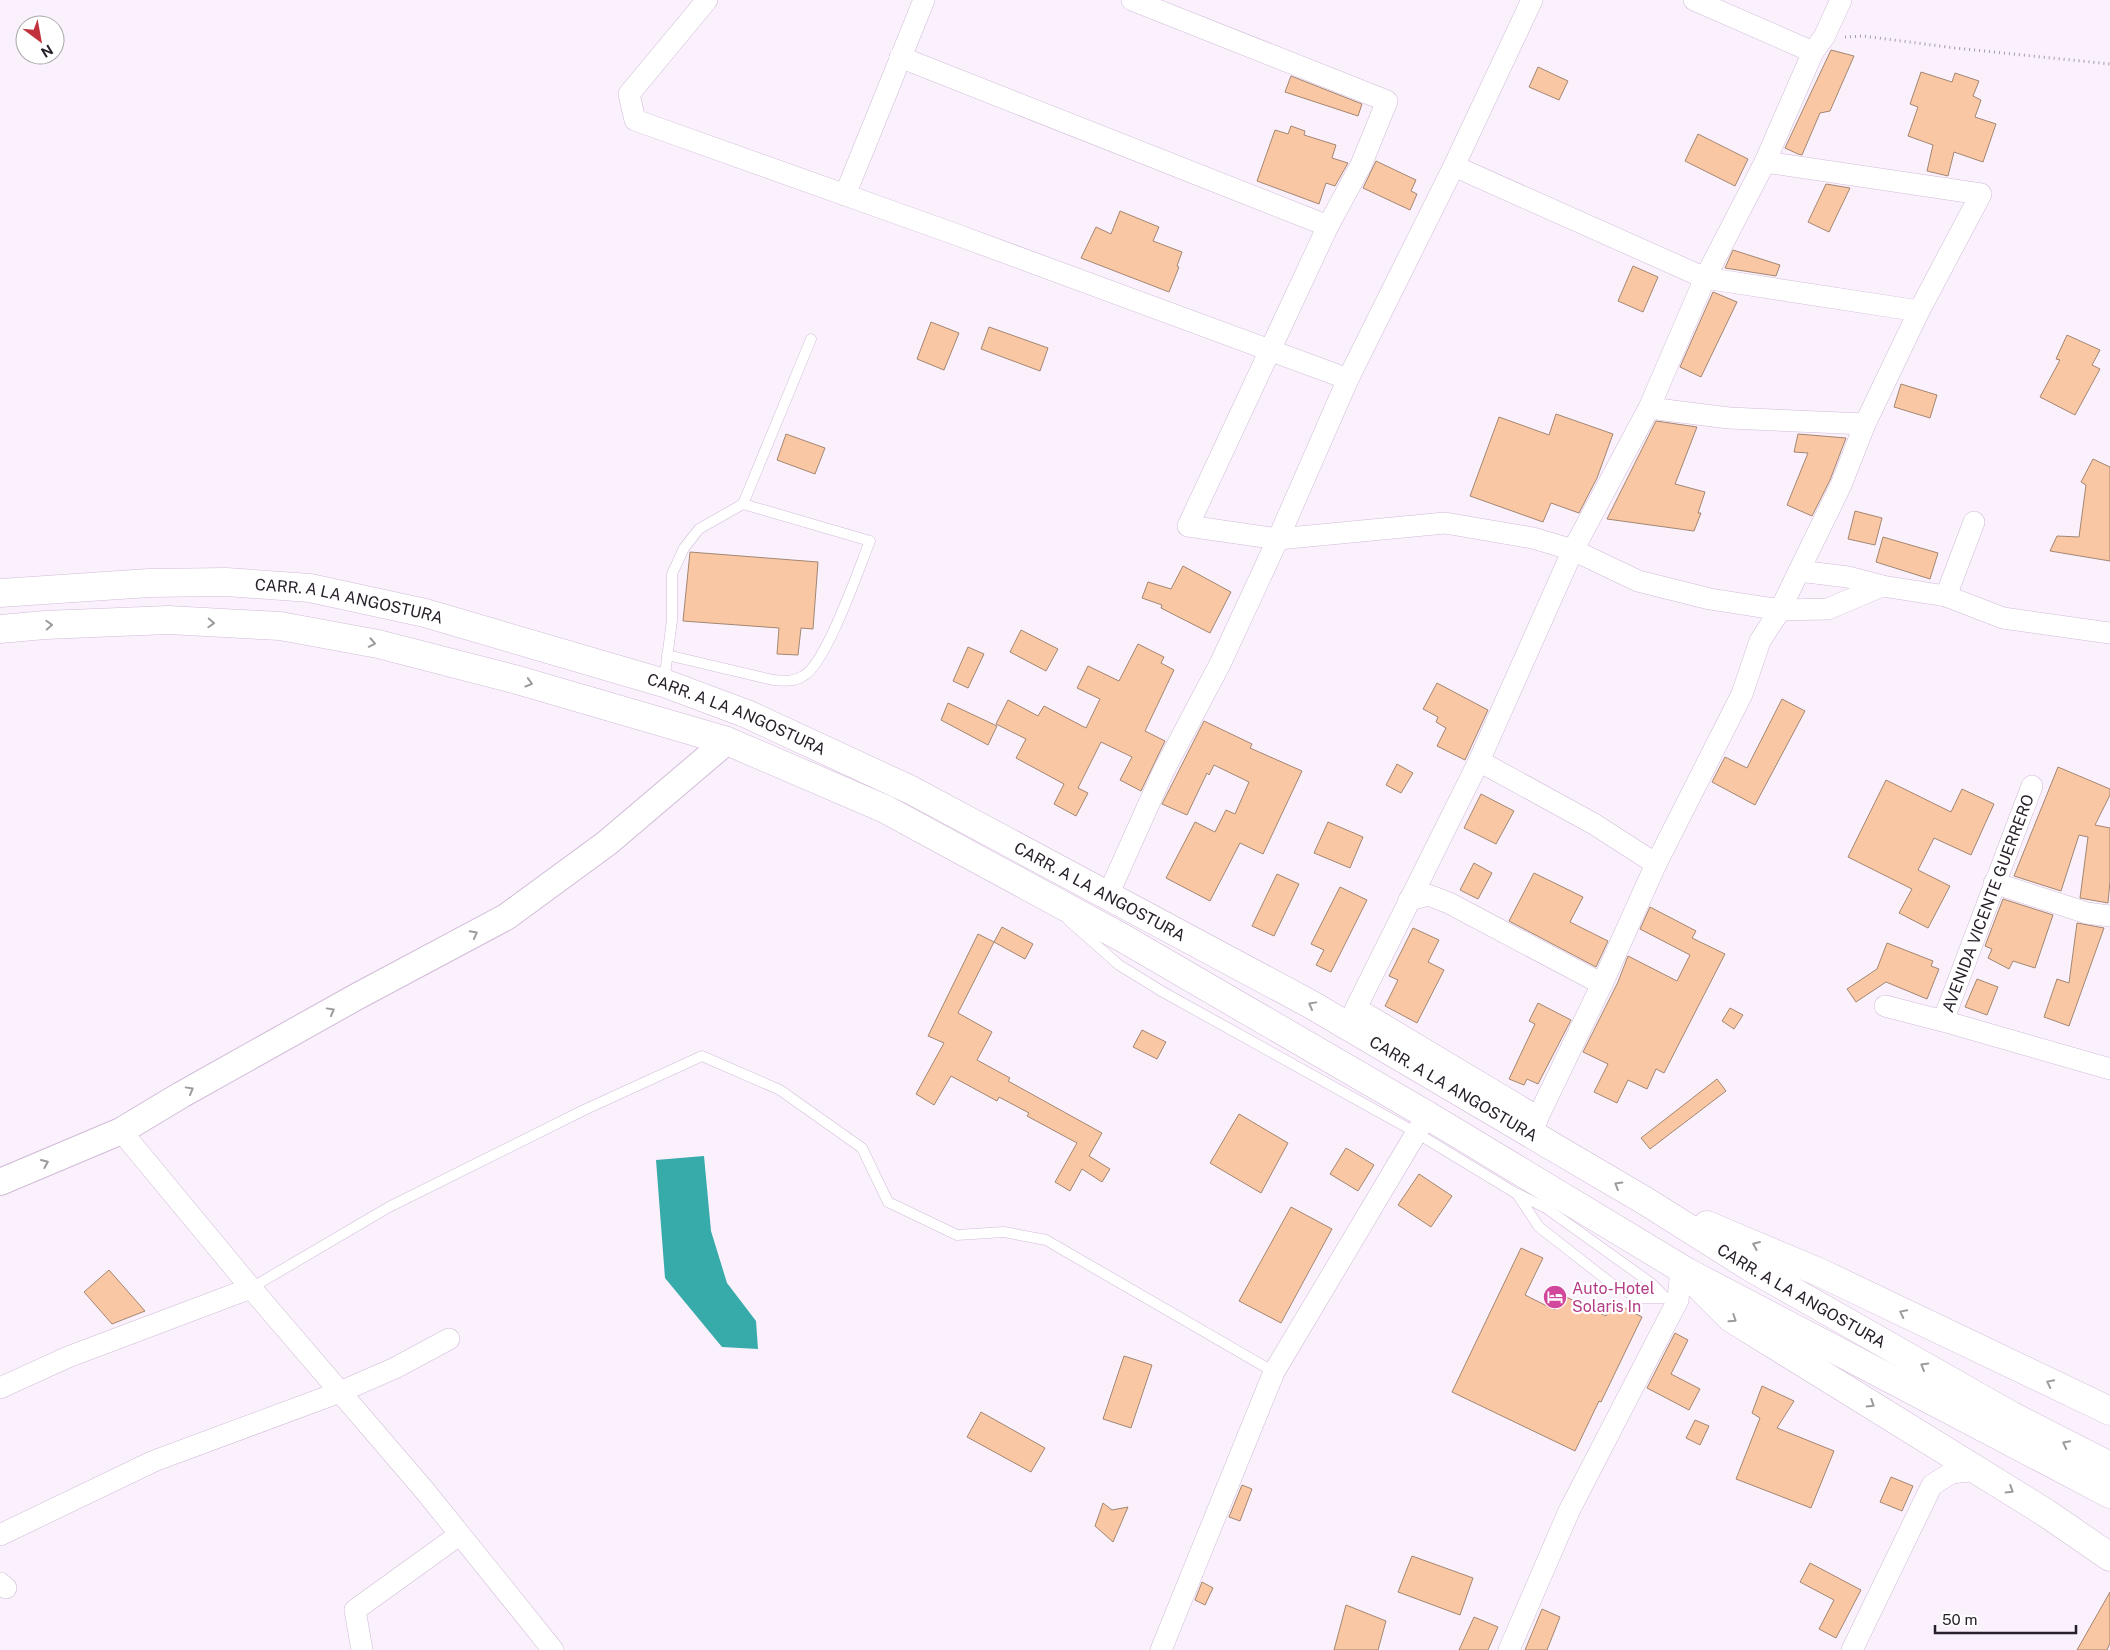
<svg xmlns="http://www.w3.org/2000/svg" width="2110" height="1650" viewBox="0 0 2110 1650" font-family="'Public Sans',sans-serif">
<style>
.water{fill:#37aaaa}
.building{fill:#fac7a4;stroke:#a38672}
.lines{fill:none;stroke-linecap:round;stroke-linejoin:round}
.service-casing{stroke:#d1bbd7;stroke-width:11}
.minor-casing{stroke:#d1bbd7;stroke-width:22}
.tertiary-casing{stroke:#d1bbd7;stroke-width:28}
.primary-casing{stroke:#d1bbd7;stroke-width:29}
.path{stroke:#a39ba6;stroke-width:3;stroke-dasharray:1 4;stroke-linecap:butt}
.service{stroke:#fff;stroke-width:10}
.minor{stroke:#fff;stroke-width:21}
.tertiary{stroke:#fff;stroke-width:26}
.primary{stroke:#fff;stroke-width:28}
.oneway{stroke:#9e9b9f}
.labels{text-anchor:middle;stroke-width:4.5;stroke-linejoin:round;paint-order:stroke}
.street-label{font-size:16px;fill:#28202a;stroke:#fff}
.hotel-label{font-size:16px;fill:#b23c85;stroke:#fff;text-anchor:start}
</style>
<rect width="100%" height="100%" fill="#faf1fd"/>
<path class="water" d="M704 1156 711 1231 727 1283 756 1321 758 1349 722 1347 665 1278 656 1160Z"/>
<path class="building" d="M1831 50 1854 56 1830 111 1820 113 1802 155 1798 154 1785 148Z
M1538 67 1568 81 1559 100 1529 87Z
M1921 72 1952 82 1955 73 1979 81 1973 96 1981 100 1975 117 1996 124 1983 162 1954 152 1948 176 1927 171 1933 145 1908 136 1918 107 1910 104Z
M1291 76 1362 104 1358 116 1285 92Z
M1291 126 1305 131 1304 135 1336 145 1332 158 1348 163 1335 186 1326 183 1319 204 1257 181 1275 130 1288 134Z
M1698 134 1748 159 1735 186 1685 161Z
M1376 161 1416 180 1411 191 1417 194 1410 210 1363 188Z
M1826 184 1850 188 1829 232 1808 222Z
M1120 211 1159 227 1153 241 1182 252 1177 266 1179 267 1169 292 1081 258 1096 227 1111 234Z
M1733 250 1780 265 1776 276 1725 268Z
M1633 266 1658 277 1643 312 1618 301Z
M1713 292 1737 302 1701 377 1680 367Z
M931 322 959 333 944 370 917 359Z
M989 327 1048 348 1040 371 981 349Z
M2067 335 2100 350 2092 365 2100 369 2075 415 2040 397 2060 360 2056 359Z
M1901 384 1937 395 1930 418 1894 407Z
M1556 414 1613 434 1597 478 1579 513 1551 503 1543 522 1470 496 1499 417 1549 435Z
M1656 421 1697 427 1675 484 1705 492 1698 513H1701L1694 531 1607 519Z
M786 434 825 448 815 474 777 460Z
M1798 434 1846 438 1830 480 1812 516 1787 505 1808 453 1794 452Z
M2093 459 2110 467V561L2050 551 2057 536 2079 537 2086 485 2081 482Z
M1855 511 1882 518 1875 545 1848 539Z
M1883 537 1938 553 1930 579 1876 562Z
M690 552 818 562 813 629 801 628 798 655 777 654 779 628 683 621Z
M1183 566 1231 592 1210 633 1161 608 1162 605 1142 598 1148 582 1171 589Z
M1021 630 1058 649 1046 671 1010 652Z
M1138 644 1164 657 1161 663 1174 670 1145 731 1165 741 1141 791 1120 780 1132 757 1101 742 1078 788 1088 793 1076 816 1054 804 1064 784 1016 758 1026 739 996 724 1008 700 1038 716 1044 706 1086 728 1100 699 1077 688 1088 666 1119 681Z
M968 647 984 654 968 688 953 681Z
M1437 683 1488 710 1465 760 1437 746 1446 728 1436 722 1438 717 1423 709Z
M1782 699 1805 711 1755 805 1712 782 1725 757 1747 768Z
M948 703 997 726 988 745 941 720Z
M1204 721 1252 744 1250 748 1302 771 1263 854 1240 843 1210 901 1166 878 1195 822 1215 832 1226 810 1235 814 1249 782 1214 765 1209 775 1207 773 1187 815 1162 804Z
M1397 764 1413 773 1401 793 1386 785Z
M2058 767 2110 789V795L2095 825 2110 828V881L2108 903 2080 898 2088 837 2079 835 2061 891 2014 876Z
M1886 780 1951 812 1962 789 1994 804 1971 855 1934 838 1918 870 1950 886 1928 928 1899 913 1912 889 1848 857Z
M1481 794 1514 811 1496 844 1464 828Z
M1328 822 1363 837 1350 868 1314 853Z
M1474 863 1492 873 1478 899 1460 890Z
M1534 873 1583 897 1570 922 1608 941 1596 967 1509 921Z
M1277 874 1299 884 1274 936 1252 926Z
M1340 887 1367 900 1331 972 1316 965 1324 950 1311 944Z
M2003 899 2053 915 2035 968 2013 961 2009 969 1988 958 1992 949 1985 946Z
M1650 907 1696 931 1692 938 1725 954 1664 1073 1656 1069 1647 1089 1628 1080 1617 1103 1594 1092 1608 1064 1583 1052 1618 982 1628 956 1677 981 1690 955 1640 929Z
M2077 923 2104 928 2069 1026 2044 1017 2057 979 2069 983Z
M1002 927 1033 944 1025 959 994 942Z
M1413 928 1439 940 1428 962 1444 970 1417 1023 1385 1006 1398 980 1389 976Z
M978 934 994 942 958 1013 992 1032 977 1060 1010 1078 1008 1081 1102 1133 1089 1156 1110 1169 1102 1182 1082 1169 1070 1191 1055 1182 1077 1143 1027 1116 1029 1113 999 1097 997 1101 951 1076 934 1105 916 1094 944 1043 928 1036Z
M1887 943 1933 961 1931 966 1939 969 1927 999 1886 982 1856 1002 1847 989 1877 969Z
M1977 979 1998 987 1987 1015 1965 1007Z
M1538 1003 1571 1020 1538 1084 1527 1079 1524 1085 1509 1079 1535 1024 1529 1021Z
M1730 1008 1743 1015 1734 1029 1722 1021Z
M1142 1030 1166 1042 1157 1059 1133 1047Z
M1717 1079 1726 1091 1650 1149 1641 1138Z
M1239 1114 1288 1143 1261 1193 1210 1163Z
M1346 1148 1374 1165 1358 1191 1330 1174Z
M1419 1174 1452 1196 1431 1227 1398 1205Z
M1291 1207 1332 1229 1281 1323 1239 1301Z
M1521 1248 1543 1258 1525 1295 1555 1310 1562 1295 1606 1316 1613 1302 1642 1317 1601 1402 1599 1401 1575 1451 1452 1392Z
M109 1270 145 1311 112 1324 84 1292Z
M1675 1333 1688 1340 1671 1374 1700 1389 1689 1410 1647 1388Z
M1124 1356 1152 1365 1131 1428 1103 1419Z
M1762 1386 1794 1401 1777 1428 1834 1451 1811 1508 1736 1479 1760 1418 1752 1413Z
M981 1412 1045 1448 1031 1472 967 1437Z
M1695 1420 1709 1426 1700 1445 1686 1438Z
M1891 1477 1913 1486 1902 1511 1880 1502Z
M1242 1485 1252 1489 1240 1521 1229 1517Z
M1103 1503 1112 1510 1128 1507 1113 1542 1095 1526Z
M1412 1556 1473 1578 1460 1615 1398 1592Z
M1810 1563 1861 1590 1836 1638 1819 1629 1834 1600 1800 1582Z
M1202 1582 1213 1588 1205 1605 1195 1600Z
M2110 1592V1643L2107 1650H2077Z
M1346 1605 1386 1621 1378 1650H1334Z
M1542 1609 1560 1617 1547 1650H1525Z
M1474 1617 1498 1627 1488 1650H1459Z"/>
<g class="lines">
<g class="service-casing">
<path id="service" d="M667 655 773 680C784 681 794 682 803 676 826 665 859 568 870 541L743 504
M664 682 672 620V574L684 548 699 529 743 504 811 339
M1068 920 1119 965 1163 992 1415 1132 1517 1194 1539 1227 1612 1284 1640 1298H1665
M1518 1194 1546 1208 1651 1283 1667 1299
M251 1288 389 1207 584 1110 702 1056 780 1090 862 1148 888 1202 957 1235 1004 1232 1046 1240 1274 1372"/>
</g>
<g class="minor-casing">
<g id="minor">
<path d="M707 0 629 94 635 120 952 233 1348 379"/>
<path d="M1132 0 1387 101 1361 165 1328 226 1188 526 1278 539 1445 523 1533 538 1573 550 1638 581 1710 599 1780 610 1828 609 1882 586 1946 596 2003 618 2110 633"/>
<path d="M1694 0 1813 52"/>
<path d="M900 57 1328 226"/>
<path d="M1454 166 1705 278 1919 311"/>
<path d="M845 195 924 0"/>
<path d="M1649 408 1729 418 1865 424"/>
<path d="M1799 571 1848 577 1882 586"/>
<path d="M1946 596 1974 522"/>
<path d="M1479 761 1594 824 1656 864"/>
<path d="M1994 883 2087 913 2110 916"/>
<path d="M1108 895 1164 770 1220 664 1278 539 1348 379 1454 166 1532 0"/>
<path d="M1409 900 1428 895 1449 903 1602 984"/>
<path d="M1885 1006 1943 1021 2110 1069"/>
<path d="M1356 1008 1538 1117"/>
<path id="s1" d="M1943 1021 2032 786"/>
<path d="M1349 1027 1356 1008 1479 761 1573 550 1649 408 1705 278 1765 162 1813 52 1824 37 1841 0"/>
<path d="M121 1131 251 1288 425 1491 553 1650"/>
<path d="M1532 1135 1538 1117 1602 984 1656 864 1742 694 1760 641 1780 610 1799 571 1841 485 1865 424 1919 311 1981 194 1765 162"/>
<path d="M0 1388 68 1357 251 1288"/>
<path d="M0 1535 154 1461 340 1392 395 1368 449 1339"/>
<path d="M0 1583 6 1588"/>
<path d="M362 1650 355 1610 459 1535"/>
<path d="M1161 1650 1274 1372 1427 1115"/>
<path d="M1509 1650 1569 1511 1678 1300 1681 1269"/>
<path d="M1852 1650 1932 1485 1951 1473 1978 1470"/>
</g>
</g>
<g class="tertiary-casing">
<path id="tertiary" d="M0 1182 121 1131 181 1095 356 997 506 917 607 843 727 741"/>
</g>
<g class="primary-casing">
<g id="primary">
<path id="s2" d="M0 593 149 583 226 582 310 588 425 613 664 683 747 714 911 790 1312 1005 1647 1202 1750 1267 2012 1416 2110 1466"/>
<path d="M0 629 45 625 168 620 280 626 378 644 514 679 727 741 885 809 1121 937 1427 1115 1687 1272 2110 1494"/>
<path d="M1707 1225 1821 1273 2110 1411"/>
<path d="M1701 1288 1731 1318 2046 1513 2110 1557"/>
</g>
</g>
<path class="path" d="M1845 37 1863 36 1955 48 2110 64"/>
<use href="#service" class="service"/>
<use href="#minor" class="minor"/>
<use href="#tertiary" class="tertiary"/>
<use href="#primary" class="primary"/>
</g>
<defs><path id="oneway-chevron" d="M-2-3.5L2.5 0L-2 3.5" fill="none" stroke-width="1.6" stroke-linecap="round" stroke-linejoin="round" transform="scale(1.25)"/></defs>
<g class="oneway">
<use href="#oneway-chevron" transform="translate(211 623) rotate(3)"/>
<use href="#oneway-chevron" transform="translate(49 625) rotate(-3)"/>
<use href="#oneway-chevron" transform="translate(372 643) rotate(11)"/>
<use href="#oneway-chevron" transform="translate(529 683) rotate(16)"/>
<use href="#oneway-chevron" transform="translate(474 934) rotate(-28)"/>
<use href="#oneway-chevron" transform="translate(1312 1005) rotate(-151)"/>
<use href="#oneway-chevron" transform="translate(331 1011) rotate(-29)"/>
<use href="#oneway-chevron" transform="translate(190 1090) rotate(-29)"/>
<use href="#oneway-chevron" transform="translate(45 1163) rotate(-23)"/>
<use href="#oneway-chevron" transform="translate(1618 1185) rotate(-149)"/>
<use href="#oneway-chevron" transform="translate(1756 1245) rotate(-157)"/>
<use href="#oneway-chevron" transform="translate(1903 1313) rotate(-154)"/>
<use href="#oneway-chevron" transform="translate(1733 1319) rotate(33)"/>
<use href="#oneway-chevron" transform="translate(1924 1366) rotate(-150)"/>
<use href="#oneway-chevron" transform="translate(2050 1383) rotate(-154)"/>
<use href="#oneway-chevron" transform="translate(1871 1404) rotate(32)"/>
<use href="#oneway-chevron" transform="translate(2066 1444) rotate(-153)"/>
<use href="#oneway-chevron" transform="translate(2010 1490) rotate(32)"/>
</g>
<defs>
<g id="hotel-disc" transform="scale(1.25)"><circle r="9.5" fill="#d1479c" stroke="#fff"/><path d="M-6-4.5h1.5V1H6V5H4.5V3h-9V5H-6ZM-4 0a1.8 1.8 0 1 1 3.6 0ZM.5 0V-2.5h3Q6-2.5 6 0Z" fill="#fff"/></g>
</defs>
<g fill-rule="evenodd">
<use href="#hotel-disc" x="1555" y="1297"/>
</g>
<g class="labels">
<g class="street-label">
<text dy="6" stroke="none"><textPath href="#s2" startOffset="351">CARR. A LA ANGOSTURA</textPath></text>
<text dy="6" stroke="none"><textPath href="#s2" startOffset="756">CARR. A LA ANGOSTURA</textPath></text>
<text dy="6" stroke="none"><textPath href="#s2" startOffset="1161">CARR. A LA ANGOSTURA</textPath></text>
<text dy="6" stroke="none"><textPath href="#s1" startOffset="126">AVENIDA VICENTE GUERRERO</textPath></text>
<text dy="6" stroke="none"><textPath href="#s2" startOffset="1566">CARR. A LA ANGOSTURA</textPath></text>
<text dy="6" stroke="none"><textPath href="#s2" startOffset="1971">CARR. A LA ANGOSTURA</textPath></text>
</g>
<g class="hotel-label">
<text x="1572" y="1294">Auto-Hotel<tspan x="1572" dy="18">Solaris In</tspan></text>
</g>
</g>
<g transform="translate(40 40) rotate(148)"><circle r="24" fill="#ffffff" stroke="#a9a6aa"/>
<path d="M0-4L9 19L0 12L-9 19Z" fill="#c2323d"/>
<text y="-8" font-size="14" font-weight="bold" text-anchor="middle" fill="#28202a">N</text>
</g>
<path d="M1935 1625v8h141v-8" fill="none" stroke="#28202a" stroke-width="2.5"/>
<text x="1942" y="1625" font-size="15" fill="#28202a" stroke="#ffffff" stroke-width="4" paint-order="stroke">50 m</text>
</svg>
